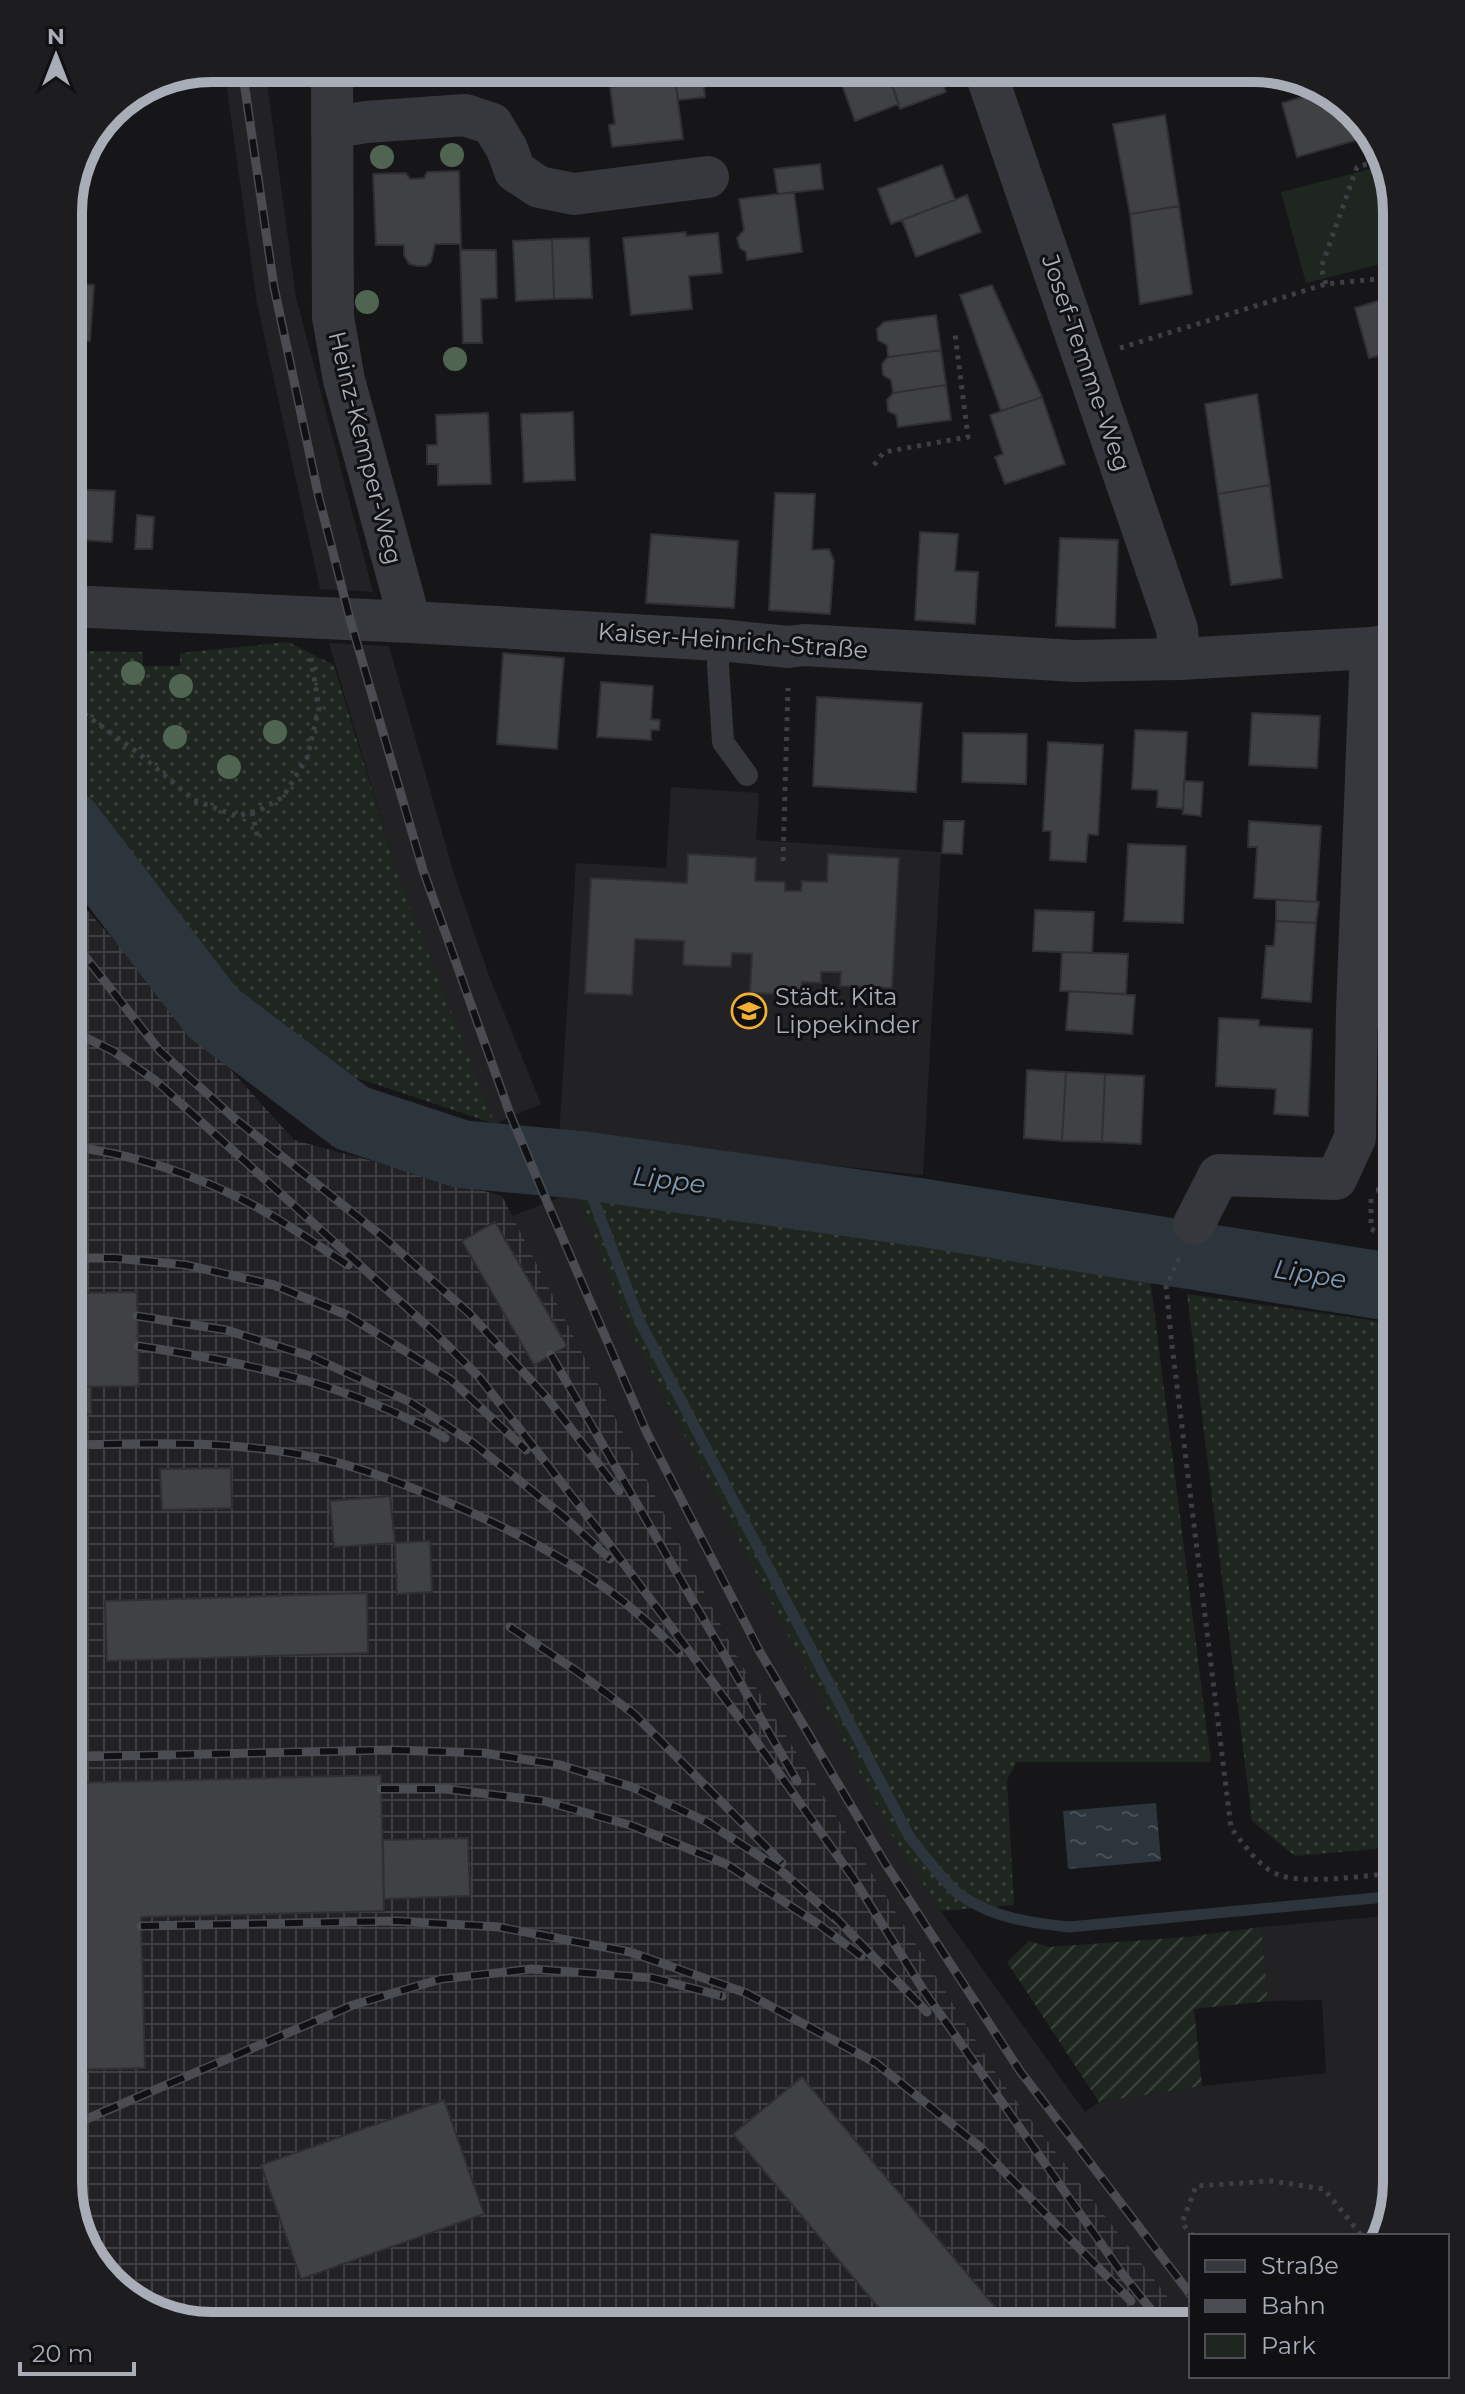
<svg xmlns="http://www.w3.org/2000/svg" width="1465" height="2394" viewBox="0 0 1465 2394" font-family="Montserrat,sans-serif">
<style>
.built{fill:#222225}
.industrial{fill:url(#industrial-grid)}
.grass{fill:url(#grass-dots)}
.park{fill:#1e261f}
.garden{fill:url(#garden-furrows)}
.water{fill:url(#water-ripples)}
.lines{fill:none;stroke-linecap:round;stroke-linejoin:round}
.stream{stroke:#2c353c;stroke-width:11}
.river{stroke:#2c353c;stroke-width:68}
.building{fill:#404145;stroke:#303034;stroke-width:2}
.path{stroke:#3d3f44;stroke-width:5;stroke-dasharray:4 6;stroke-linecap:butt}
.lane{stroke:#37383d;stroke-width:22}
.street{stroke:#37383d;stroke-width:42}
.rail-casing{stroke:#4a4c52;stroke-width:9}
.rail{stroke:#111113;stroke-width:6;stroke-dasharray:18;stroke-linecap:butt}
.tree{fill:#506452}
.labels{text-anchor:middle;stroke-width:6;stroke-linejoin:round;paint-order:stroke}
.street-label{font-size:24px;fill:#a8adb8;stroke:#111113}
.poi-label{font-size:24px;fill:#a8adb8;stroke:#111113;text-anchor:start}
.water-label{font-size:26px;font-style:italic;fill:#7f9bb3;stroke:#111113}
.rim{fill:none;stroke:#a8adb8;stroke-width:10}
</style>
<defs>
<pattern id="industrial-grid" width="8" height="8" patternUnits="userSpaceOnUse" patternTransform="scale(2)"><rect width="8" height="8" fill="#222225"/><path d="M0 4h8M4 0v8" fill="none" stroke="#3f3f43"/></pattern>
<pattern id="grass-dots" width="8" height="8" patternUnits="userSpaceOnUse" patternTransform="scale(2)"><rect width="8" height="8" fill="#1e261f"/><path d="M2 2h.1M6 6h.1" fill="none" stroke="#3c433d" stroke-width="1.8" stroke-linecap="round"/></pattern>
<pattern id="garden-furrows" width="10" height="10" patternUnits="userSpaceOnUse" patternTransform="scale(2)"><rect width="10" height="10" fill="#1e261f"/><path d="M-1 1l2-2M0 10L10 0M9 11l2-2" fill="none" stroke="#3c433d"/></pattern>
<pattern id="water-ripples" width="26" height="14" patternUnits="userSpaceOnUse" patternTransform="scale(2)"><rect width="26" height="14" fill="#2c353c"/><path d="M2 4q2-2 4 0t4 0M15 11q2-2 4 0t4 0" fill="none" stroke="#485056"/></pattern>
</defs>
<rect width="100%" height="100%" fill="#161618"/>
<path class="built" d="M224 68H265L296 297 373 592 320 589 257 303Z
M329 643 389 646 454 874 488 973 541 1104 495 1124 398 875Z
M671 787 759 793 756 840 941 852 923 1175 559 1137 576 863 666 868Z
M577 1191 628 1327 897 1845 941 1911 1085 2112 1099 2102 1202 2086 1326 2073 1322 2000 1268 2001 1261 1927 1397 1915V2182L1381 2236H1191L1190 2326 1001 2081 740 1662 512 1216Z"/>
<path class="industrial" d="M68 889 294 1140 502 1196 740 1662 1001 2081 1190 2326H203L132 2302 83 2245 68 2182Z"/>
<path class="grass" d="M288 642 334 665 398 875 495 1124 351 1076 255 1023 196 956 149 892 105 822 68 782V651L143 652V666H180V653Z
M577 1191 631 1193 1150 1278 1211 1762H1017L1007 1780 1014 1905 941 1911 897 1845 628 1327Z
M1187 1294 1397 1324V1847L1295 1856 1252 1821Z"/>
<path class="park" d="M1386 165 1397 212V260L1306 283 1281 192Z
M1397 1168V1232L1378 1223V1195H1382L1383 1170Z"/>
<path class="garden" d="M1261 1927 1268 2001 1194 2009 1202 2086 1099 2102 1007 1962 1029 1941 1049 1947 1187 1937Z"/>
<path class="water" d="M1156 1803 1161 1861 1068 1869 1063 1811Z"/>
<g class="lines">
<path class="stream" d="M580 1165 640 1322 910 1838C924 1854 944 1883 960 1895 993 1918 1031 1923 1069 1927L1397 1896"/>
<path class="river" d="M68 824 213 1013 352 1118 461 1154 580 1165 918 1212 1397 1288"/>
</g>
<path class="building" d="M430 68H482L483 75 432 83Z
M482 68H499L500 78 484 79Z
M674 68H702L705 97 678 100Z
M831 68H886L899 104 855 121 842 85 838 86Z
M886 68H937L946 92 900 109Z
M675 79 683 139 612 147 609 125 615 124 610 87Z
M1327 90 1333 93 1371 136 1297 157 1282 103Z
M1165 115 1179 206 1130 214 1113 124Z
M820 164 823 189 778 194 774 169Z
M942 165 955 200 891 224 878 189Z
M459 171 461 244H435L431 262 426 266H417L409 264 404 255V245H376L373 174 406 173 410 179 424 178 427 172Z
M76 185 77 243H68V203Z
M794 192 802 252 747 260 746 252 740 248 737 238 744 230 739 199Z
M967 195 981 232 916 257 902 220Z
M1179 206 1192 294 1140 304 1130 214Z
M686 232V236L718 233 722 273 689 276 692 309 631 315 623 238Z
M589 238 592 298 554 299 552 239Z
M552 239 554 299 516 301 513 241Z
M460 244 462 250H496L497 298 481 299 482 343H463Z
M68 283 94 285 90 341 68 339Z
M992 285 1042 397 1001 411 960 295Z
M1397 295V351L1369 358 1355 308Z
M936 315 941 350 888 357 887 345 878 340 877 329 884 322Z
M941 350 946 385 893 393 891 380 883 375 882 364 888 357Z
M68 381 86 382 80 454 68 452Z
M946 385 951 420 898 427 896 415 888 411 887 400 893 393Z
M1257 394 1270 485 1218 494 1205 404Z
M1042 397 1065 464 1005 484 995 457 1003 454 990 415Z
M573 412 575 480 524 482 521 414Z
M488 413 491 484 438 485V464H427V445H437L436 415Z
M1270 485 1282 578 1231 585 1218 494Z
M68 489 115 491 112 542 68 539Z
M775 493 815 494 812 550 829 549 834 561 830 614 769 610Z
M137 515 154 517 152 549H135Z
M920 532 958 534 955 571 978 572 975 624 915 620Z
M651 534 738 541 734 608 646 603Z
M1060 538 1118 540 1115 628 1056 626Z
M503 653 564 658 557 749 497 744Z
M601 682 653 686 651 719 660 720 659 730H651V740L597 737Z
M817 697 922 703 916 792 813 786Z
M1252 713 1320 716 1317 768 1249 765Z
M1135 730 1187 732 1183 809 1157 807 1158 790 1132 789Z
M963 733 1027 734 1026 784 962 782Z
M1048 742 1103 745 1098 835 1088 834 1086 862 1050 860 1051 831H1043Z
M1392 765H1397V797L1390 796Z
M1184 781 1203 782 1201 816 1183 814Z
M944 821H964L962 854 942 853Z
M1249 821 1321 826 1316 902 1254 898 1257 847H1248Z
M1128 844 1186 846 1183 923 1124 921Z
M688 854 756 858 755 881 785 882V891H801L802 881 827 882 828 854 899 858 892 988 840 986 841 972H821V983L802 982 801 995 750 993 752 954 732 953 731 967 683 965 684 941 635 939 632 995 585 993 591 878 687 883Z
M1276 900 1319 902 1316 923 1276 921Z
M1035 910 1094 912 1092 953 1033 951Z
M1276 921 1316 923 1311 1002 1262 998 1266 946H1274Z
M1062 952 1128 954 1126 994 1060 991Z
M1069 991 1135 995 1132 1034 1066 1030Z
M1219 1018 1259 1020V1026L1312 1029 1308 1116 1274 1114 1276 1089 1216 1086Z
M1027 1070 1066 1072 1062 1141 1024 1138Z
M1066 1072 1105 1074 1102 1142 1062 1141Z
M1105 1074 1144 1076 1141 1144 1102 1142Z
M1397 1126V1165H1396L1390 1127Z
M495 1222 567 1346 534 1365 462 1241Z
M137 1292 139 1386 68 1387V1293Z
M68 1387H91V1414H68Z
M231 1468 232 1508 162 1510 160 1469Z
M390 1496 395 1543 334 1547 330 1501Z
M430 1541 432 1592 397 1594 395 1543Z
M367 1593 368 1653 107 1661 105 1601Z
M381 1775 384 1911 141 1917 145 2068 68 2070V1783Z
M468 1838 470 1896 384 1899 383 1840Z
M802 2077 1011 2326H894L733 2134Z
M444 2100 484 2214 301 2279 261 2165Z
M709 2306 725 2326H685Z"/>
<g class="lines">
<path class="path" d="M1326 284 1321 268 1357 167 1385 159
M1120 348 1326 284 1397 277
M874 465 884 452 968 437 955 334
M68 702 137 752 194 800 236 816 260 810 283 797 307 758 319 708 311 658
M252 812 258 839
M783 861 788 688
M1376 1190H1380L1383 1202 1397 1204
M1371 1199V1229L1397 1241
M1179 1258 1166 1287 1172 1345 1231 1828C1244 1844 1258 1867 1279 1875 1306 1885 1367 1875 1397 1873
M1193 2236 1182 2223 1196 2186 1272 2181 1324 2189 1362 2236"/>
<path class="lane" d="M719 640 718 665 723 742 747 775"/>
<path class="street" d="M332 68 333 317 344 380 410 622
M984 68 1177 629 1179 659
M332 128 366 122 465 115 492 124 507 149 515 171 539 187 574 194 708 177
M68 606 410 622 719 640 789 647 804 645 1075 661 1179 659 1371 648 1397 644
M1357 1010 1397 1004
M1194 1224 1219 1175 1336 1179 1355 1138 1357 1010 1371 648"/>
<g class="rail-casing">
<path id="rail" d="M242 68 274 287 319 498 350 619 423 870 510 1114 547 1202 647 1433 760 1652 885 1863 1020 2071 1191 2295
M68 935 160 1051 234 1118 383 1237 469 1313 548 1399 619 1491
M68 1029 113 1051 156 1081 436 1334 479 1377 603 1536 746 1727 851 1875
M68 1146C132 1154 192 1173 249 1203 283 1220 315 1244 348 1265
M68 1258H115L186 1265 274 1285 347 1315 450 1379 526 1450
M137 1316 226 1330 310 1356 410 1402 473 1443 562 1515 610 1559
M138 1346C244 1362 351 1384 445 1438
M551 1355 797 1781
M68 1445C152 1443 239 1440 322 1459 363 1468 403 1484 442 1500 531 1537 612 1581 679 1653
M510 1627 575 1670 634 1714 782 1863
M68 1757 391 1750 484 1753 560 1765 632 1787 707 1822 779 1869 838 1921
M381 1789H446L544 1801 633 1826 726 1864 818 1924 861 1956
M847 1868 924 1991 1121 2272 1164 2326
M832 1914 927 2012
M141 1926 396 1921 499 1927 630 1952 746 1993 876 2063 980 2147 1131 2301
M68 2127 353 2005 441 1979 532 1969 653 1978 722 1996"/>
</g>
<use href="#rail" class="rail"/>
</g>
<g class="tree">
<circle cx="452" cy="155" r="12"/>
<circle cx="382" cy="157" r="12"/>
<circle cx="367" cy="302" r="12"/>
<circle cx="455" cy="359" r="12"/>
<circle cx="133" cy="673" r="12"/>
<circle cx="181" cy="686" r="12"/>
<circle cx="275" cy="732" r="12"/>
<circle cx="175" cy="737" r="12"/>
<circle cx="229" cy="767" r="12"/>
</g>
<defs>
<g id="school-ring" transform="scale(1.8)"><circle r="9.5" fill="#111113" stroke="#f2b134" stroke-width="1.5"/><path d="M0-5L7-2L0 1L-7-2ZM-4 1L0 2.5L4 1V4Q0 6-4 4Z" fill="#f2b134"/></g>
</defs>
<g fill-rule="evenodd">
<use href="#school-ring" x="749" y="1011"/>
</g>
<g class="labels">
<g class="street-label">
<text transform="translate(1086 363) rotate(71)" y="8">Josef-Temme-Weg</text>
<text transform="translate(365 448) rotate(76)" y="8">Heinz-Kemper-Weg</text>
<text transform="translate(733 641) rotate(4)" y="8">Kaiser-Heinrich-Straße</text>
</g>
<g class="poi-label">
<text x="775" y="1005">Städt. Kita<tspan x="775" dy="28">Lippekinder</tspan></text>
</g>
<g class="water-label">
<text transform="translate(669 1180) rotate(7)" y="9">Lippe</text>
<text transform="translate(1310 1274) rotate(9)" y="9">Lippe</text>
</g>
</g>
<path d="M0 0H1465V2394H0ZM212 82H1253A130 130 0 0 1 1383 212V2182A130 130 0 0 1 1253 2312H212A130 130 0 0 1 82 2182V212A130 130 0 0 1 212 82Z" fill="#1d1d20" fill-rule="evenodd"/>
<path class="rim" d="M212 82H1253A130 130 0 0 1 1383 212V2182A130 130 0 0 1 1253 2312H212A130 130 0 0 1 82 2182V212A130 130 0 0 1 212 82Z"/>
<rect x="1189" y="2234" width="260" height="144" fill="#111113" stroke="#4d4f55" stroke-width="2"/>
<rect x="1205" y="2260" width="40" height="12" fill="#37383d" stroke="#4d4f55" stroke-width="2"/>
<text x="1261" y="2274" font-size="24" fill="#a8adb8">Straße</text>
<rect x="1205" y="2300" width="40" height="12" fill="#4a4c52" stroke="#4d4f55" stroke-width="2"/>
<text x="1261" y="2314" font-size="24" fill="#a8adb8">Bahn</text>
<rect x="1205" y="2334" width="40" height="24" fill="#1e261f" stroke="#4d4f55" stroke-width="2"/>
<text x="1261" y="2354" font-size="24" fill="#a8adb8">Park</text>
<g transform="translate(56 56)" stroke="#111113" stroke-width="6" paint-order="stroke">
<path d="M0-6L14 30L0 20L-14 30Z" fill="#a8adb8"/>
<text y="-12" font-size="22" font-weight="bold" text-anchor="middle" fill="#a8adb8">N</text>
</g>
<path d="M20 2362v12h114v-12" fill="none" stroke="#a8adb8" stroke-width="4"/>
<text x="32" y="2362" font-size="24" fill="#a8adb8" stroke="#111113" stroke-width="6" paint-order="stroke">20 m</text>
</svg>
